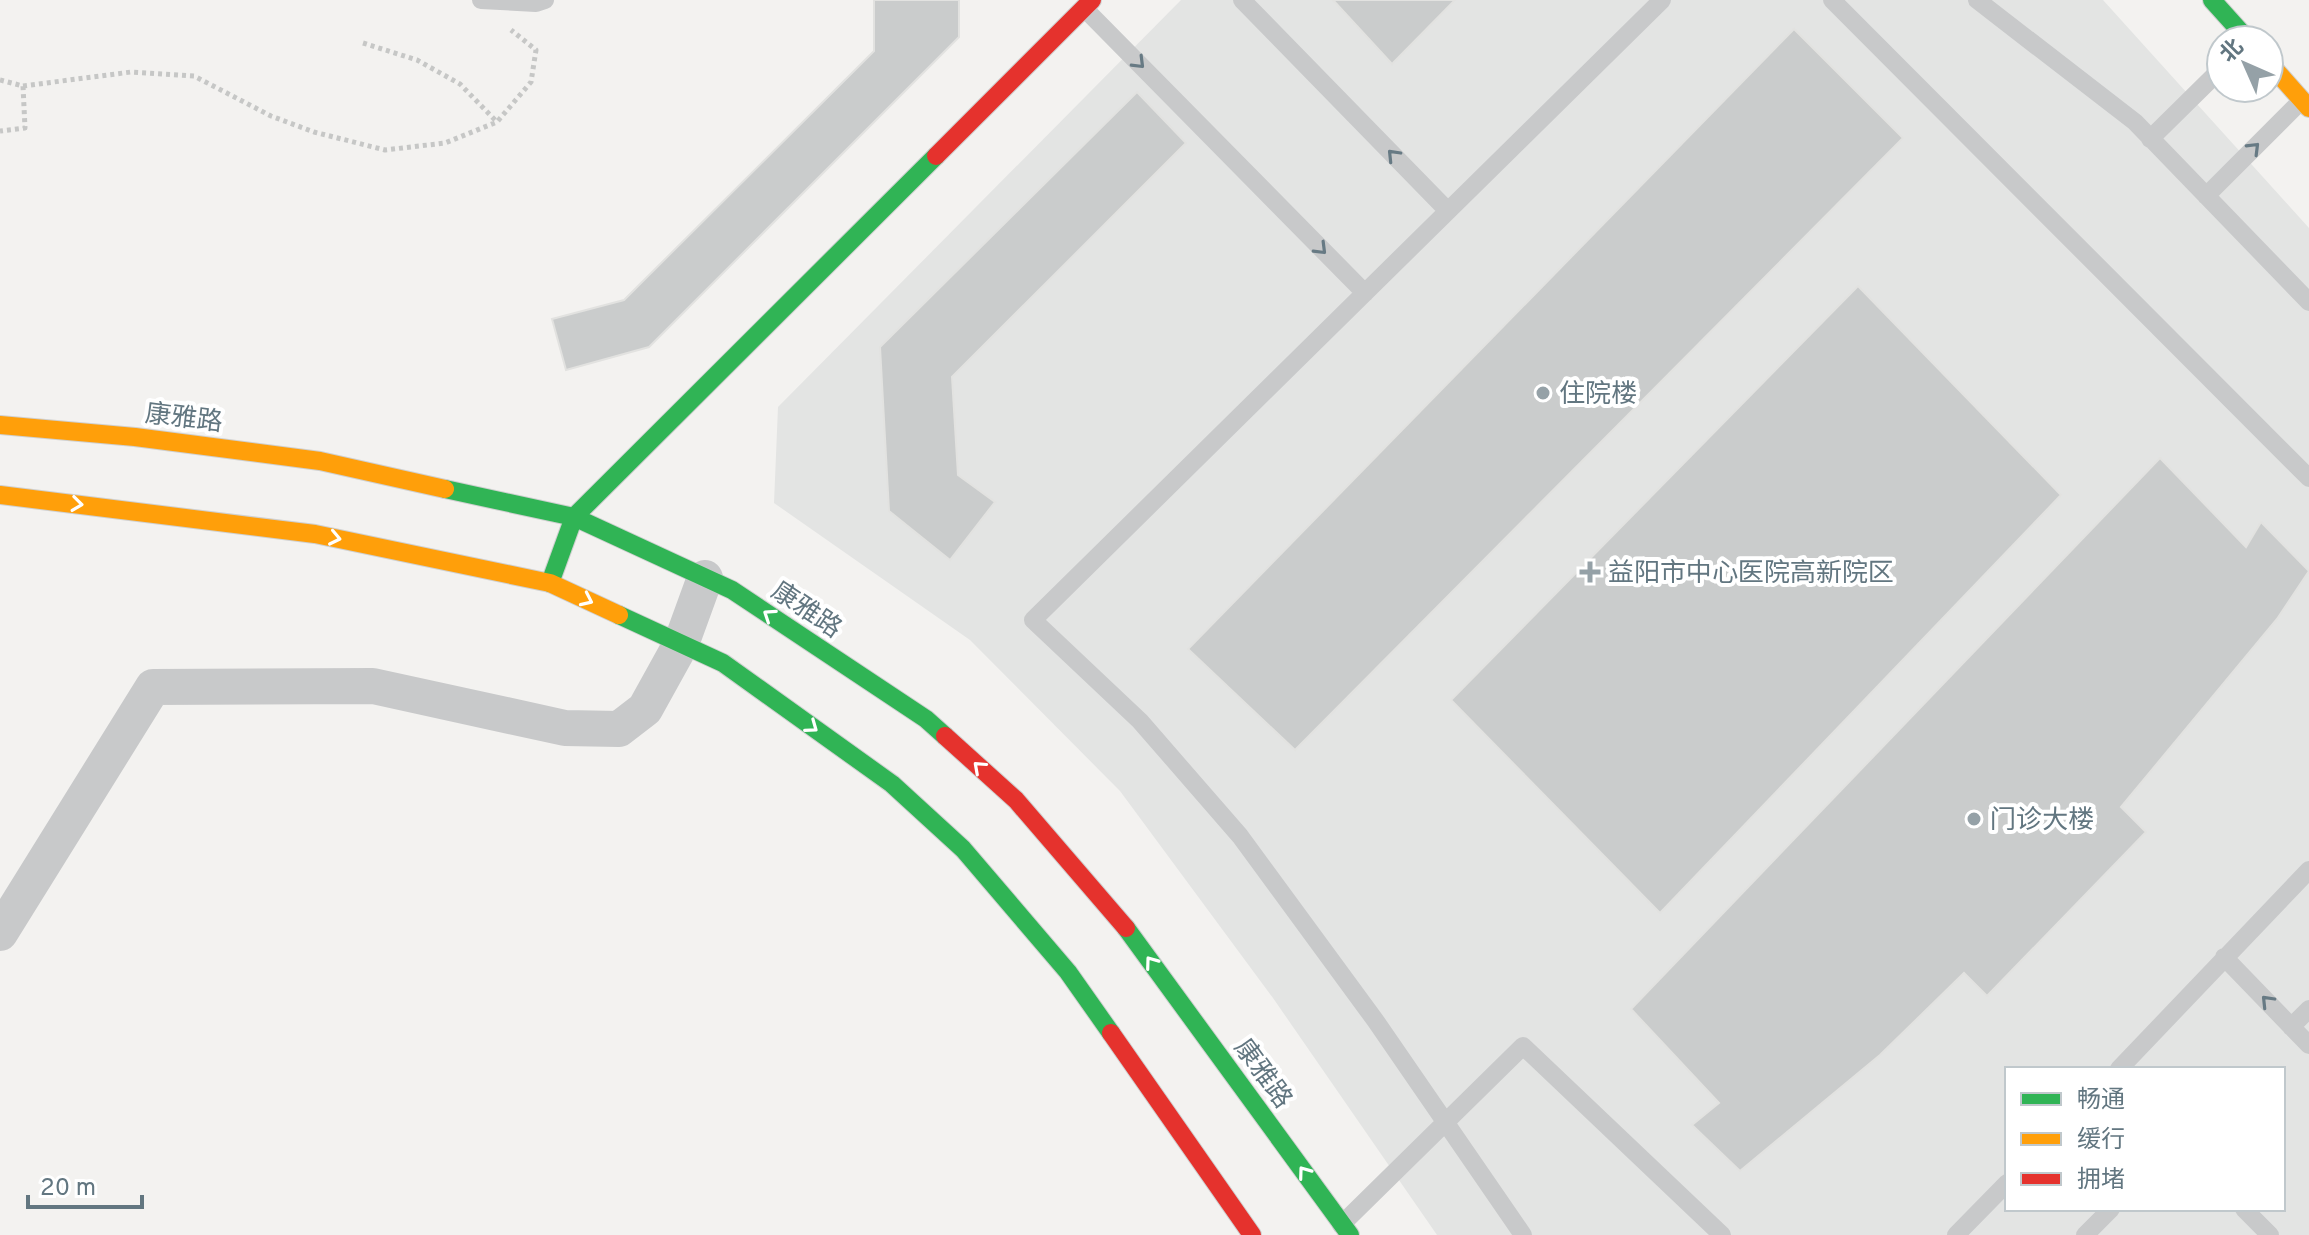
<svg xmlns="http://www.w3.org/2000/svg" width="2309" height="1235" viewBox="0 0 2309 1235" font-family="Overpass,'Noto Sans SC',sans-serif">
<style>
.built{fill:#e3e4e3;fill-rule:evenodd}
.building{fill:#cacccc;stroke:#e2e2e0;stroke-width:2}
.lines{fill:none;stroke-linecap:round;stroke-linejoin:round}
.fast-casing{stroke:#cfd0d0;stroke-width:20}
.slow-casing{stroke:#cfd0d0;stroke-width:20}
.jam-casing{stroke:#cfd0d0;stroke-width:20}
.path{stroke:#c6c7c6;stroke-width:5;stroke-dasharray:4 4;stroke-linecap:butt}
.lane{stroke:#c8c9ca;stroke-width:18}
.street{stroke:#c8c9ca;stroke-width:36}
.fast{stroke:#30b455;stroke-width:18}
.slow{stroke:#ff9f0a;stroke-width:18}
.jam{stroke:#e5322d;stroke-width:18}
.oneway{stroke:#677a84}
.oneway2{stroke:#fff}
.poi-dot{fill:#95a1a7;stroke:#fff;stroke-width:3}
.labels{text-anchor:middle;stroke-width:8;stroke-linejoin:round;paint-order:stroke}
.poi-label{font-size:26px;fill:#627680;stroke:#fff;text-anchor:start}
.street-label{font-size:26px;fill:#627680;stroke:#fff}
</style>
<rect width="100%" height="100%" fill="#f3f2f0"/>
<path class="built" d="M1181 0H2103L2309 228V1235H1437L1273 998 1120 791 970 640 774 503 778 407ZM2007 1069H2283V1209H2007Z"/>
<path class="building" d="M874 0H959V37L649 347 566 370 552 319 624 300 874 51Z
M1333 0H1455L1392 64Z
M1794 29 1903 138 1295 750 1188 649Z
M1137 92 1186 143 952 377 958 475 995 502 950 560 889 511 880 347Z
M1858 286 2061 495 1660 913 1451 700Z
M2160 458 2246 547 2261 522 2309 571 2277 619 2121 807 2146 832 1987 996 1964 973 1880 1055 1740 1171 1692 1125 1719 1103 1631 1009Z"/>
<g class="lines">
<g class="fast-casing">
<path id="fast" d="M2212 0 2248 40
M445 489 574 517 732 590 926 719 945 736
M550 583 574 517 936 156
M619 615 723 663 892 784 963 849 1068 972 1111 1033
M1126 928 1350 1235"/>
</g>
<g class="slow-casing">
<path id="slow" d="M2269 63 2309 108
M0 425 135 437 320 461 445 489
M0 495 315 534 550 583 619 615"/>
</g>
<g class="jam-casing">
<path id="jam" d="M936 156 1092 0
M945 736 1016 800 1126 928
M1111 1033 1252 1235"/>
</g>
<path class="path" d="M363 43 417 60 460 84 497 122
M0 80 23 86 25 128 0 131
M23 86 131 72 194 76 271 116 314 132 385 150 445 143 497 122 531 82 536 50 511 30"/>
<path class="lane" d="M481 0 536 3 545 0
M1242 0 1448 211
M1832 0 2309 478
M1977 0 2135 122 2309 302
M1084 8 1365 293
M2150 139 2221 69
M2206 196 2302 100
M2224 957 2309 1045
M2291 1027 2309 1009
M2119 1069 2309 870
M2244 1209 2270 1235
M1341 1225 1523 1046 1722 1235
M1523 1235 1375 1020 1240 836 1140 721 1033 620 1662 0
M1956 1235 2007 1183
M2085 1235 2111 1209"/>
<path class="street" d="M0 933 153 687 373 686 565 728 619 729 645 709 681 644 705 578"/>
<use href="#fast" class="fast"/>
<use href="#slow" class="slow"/>
<use href="#jam" class="jam"/>
</g>
<defs><path id="oneway-chevron" d="M-2-3.5L2.5 0L-2 3.5" fill="none" stroke-width="1.6" stroke-linecap="round" stroke-linejoin="round" transform="scale(2)"/></defs>
<g class="oneway">
<use href="#oneway-chevron" transform="translate(1139 63) rotate(45)"/>
<use href="#oneway-chevron" transform="translate(2254 148) rotate(-45)"/>
<use href="#oneway-chevron" transform="translate(1393 155) rotate(-134)"/>
<use href="#oneway-chevron" transform="translate(1321 249) rotate(45)"/>
<use href="#oneway-chevron" transform="translate(2267 1001) rotate(-134)"/>
</g>
<g class="oneway2">
<use href="#oneway-chevron" transform="translate(77 504) rotate(7)"/>
<use href="#oneway-chevron" transform="translate(335 538) rotate(12)"/>
<use href="#oneway-chevron" transform="translate(587 600) rotate(25)"/>
<use href="#oneway-chevron" transform="translate(769 615) rotate(-146)"/>
<use href="#oneway-chevron" transform="translate(812 727) rotate(36)"/>
<use href="#oneway-chevron" transform="translate(979 767) rotate(-138)"/>
<use href="#oneway-chevron" transform="translate(1151 962) rotate(-126)"/>
<use href="#oneway-chevron" transform="translate(1304 1172) rotate(-126)"/>
</g>
<g class="poi-dot">
<circle cx="1543" cy="393" r="8"/>
<path d="M1586 560h8v8h8v8h-8v8h-8v-8h-8v-8h8z"/>
<circle cx="1974" cy="819" r="8"/>
</g>
<g class="labels">
<g class="poi-label">
<text x="1559" y="402">住院楼</text>
<text x="1608" y="581">益阳市中心医院高新院区</text>
<text x="1990" y="828">门诊大楼</text>
</g>
<g class="street-label">
<text transform="translate(184 417) rotate(7)" y="9">康雅路</text>
<text transform="translate(807 609) rotate(34)" y="9">康雅路</text>
<text transform="translate(1264 1073) rotate(54)" y="9">康雅路</text>
</g>
</g>
<rect x="2005" y="1067" width="280" height="144" fill="#ffffff" stroke="#c0c8cc" stroke-width="2"/>
<rect x="2021" y="1093" width="40" height="12" fill="#30b455" stroke="#c0c8cc" stroke-width="2"/>
<text x="2077" y="1107" font-size="24" fill="#627680">畅通</text>
<rect x="2021" y="1133" width="40" height="12" fill="#ff9f0a" stroke="#c0c8cc" stroke-width="2"/>
<text x="2077" y="1147" font-size="24" fill="#627680">缓行</text>
<rect x="2021" y="1173" width="40" height="12" fill="#e5322d" stroke="#c0c8cc" stroke-width="2"/>
<text x="2077" y="1187" font-size="24" fill="#627680">拥堵</text>
<g transform="translate(2245 64) rotate(315)"><circle r="38" fill="#ffffff" stroke="#c0c8cc" stroke-width="2"/>
<path d="M0-6L14 30L0 20L-14 30Z" fill="#95a1a7"/>
<text y="-12" font-size="22" font-weight="bold" text-anchor="middle" fill="#627680">北</text>
</g>
<path d="M28 1195v12h114v-12" fill="none" stroke="#627680" stroke-width="4"/>
<text x="40" y="1195" font-size="24" fill="#627680" stroke="#ffffff" stroke-width="6" paint-order="stroke">20 m</text>
</svg>
